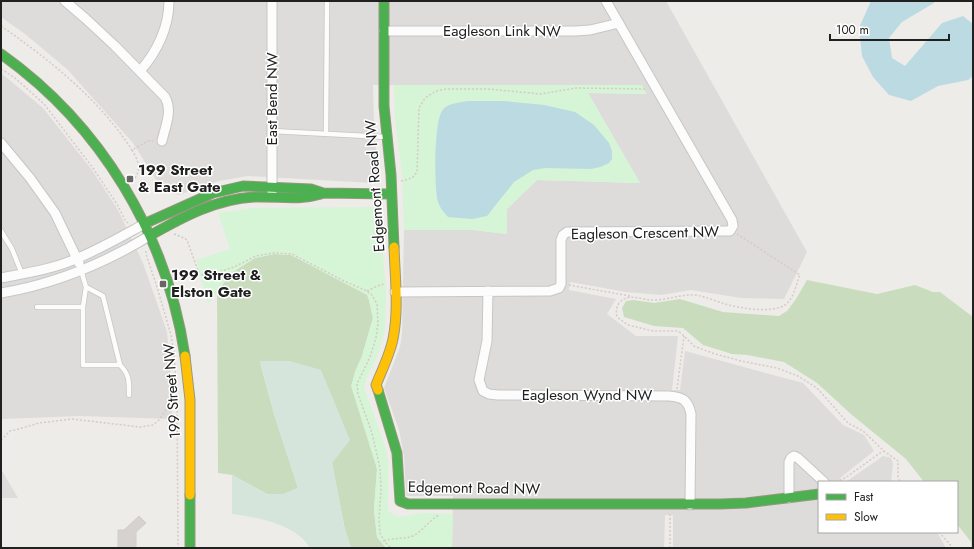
<svg xmlns="http://www.w3.org/2000/svg" width="974" height="549" viewBox="0 0 974 549" font-family="Jost,sans-serif">
<style>
.residential{fill:#dddcda}
.forest{fill:#c9ddbe}
.wetland{fill:#d6e5dc}
.park{fill:#d6f4d6}
.water{fill:#bbdae2}
.building{fill:#d5d2cf;stroke:#d1ceca}
.lines{fill:none;stroke-linecap:round;stroke-linejoin:round}
.lane-casing{stroke:#c7c6c5;stroke-width:6}
.street-casing{stroke:#c7c6c5;stroke-width:11}
.fast-casing{stroke:#97987f;stroke-width:11}
.slow-casing{stroke:#97987f;stroke-width:11}
.path{stroke:#d7c9c7;stroke-width:1.5;stroke-dasharray:2 2;stroke-linecap:butt}
.lane{stroke:#fcfcfc;stroke-width:4.5}
.street{stroke:#fcfcfc;stroke-width:9}
.fast{stroke:#4caf50;stroke-width:9}
.slow{stroke:#ffc107;stroke-width:9}
.poi-dot{fill:#686766;stroke:#fff;stroke-width:1.5}
.labels{text-anchor:middle;stroke-width:3;stroke-linejoin:round;paint-order:stroke}
.street-label{font-size:15px;fill:#202020;stroke:#fff}
.poi-label{font-size:15px;font-weight:bold;fill:#202020;stroke:#fff;text-anchor:start}
</style>
<rect width="100%" height="100%" fill="#eeece9"/>
<path class="residential" d="M1 1H666L807 252 784 299 741 298 691 290 661 295 626 292 570 282 569 290 616 299 607 314 636 336H678L672 390H680L685 351 803 383 843 425 864 435 874 451 840 478 843 482H819V532H937L946 548H673V515H665L664 548H452L453 496H407L406 493 404 456 399 430 384 388 400 347 402 334 404 230H473L507 234V209L537 180 640 183 588 93 646 94 642 86 373 85 374 127 378 172 377 178 372 183 248 176 219 181 203 186 179 195 163 191 133 143 67 69 25 34 1 17Z
M1 73 43 108 92 170 118 210 143 263 167 332 172 386V419L80 416 1 419Z
M883 456 891 458 893 464 891 482H846Z
M1 469 18 498H1Z"/>
<path class="forest" d="M274 254 291 255 367 294 369 300 373 318 362 356 355 372 377 469 374 510 377 537 386 548H351L345 530 332 463 260 362 274 414 298 488 284 494H267L232 475 218 473 217 292 231 273 255 258Z
M807 280 877 294 915 285 933 292H940L973 317V548H971V542L957 524V482H924L906 459 852 415 817 383 784 362 747 355 732 354 703 345 683 328 654 326 624 317 622 308 626 301 633 300 654 303 680 299 723 312 779 316 787 311 796 299Z"/>
<path class="wetland" d="M260 361H290L321 370 350 440 332 463 345 530 351 548H310C297 525 257 517 232 514V475L267 494H284L298 488 274 414Z"/>
<path class="park" d="M394 85H642L647 94 588 93 640 183 537 180 507 209V234L473 230H404L402 173 395 119Z
M371 207 380 215 386 293 385 330 378 354 366 380 364 387 385 447 388 461V510C400 523 410 513 424 513 433 513 443 514 453 514L452 548H386L377 537 374 510 377 469 351 386 355 372 362 356 373 318 369 300 367 295 291 255 274 254 255 258 231 273 208 304 196 260 230 249 218 213 252 208Z"/>
<path class="water" d="M871 1H934V3L902 22 889 38 892 58 905 66 942 23 963 16 973 24V76L968 80 938 86 911 101 889 95 873 77 862 56 859 28Z
M467 101H504L544 105 575 112 594 125 609 143 612 151V159L609 163 600 167 591 169 545 168 533 170 514 182 487 216 472 219 448 217C444 213 440 208 438 202 434 188 434 123 442 111 447 103 459 103 467 101Z"/>
<path class="building" d="M139 516 146 523 136 532V548H118V530H124Z"/>
<g class="lines">
<g class="lane-casing">
<path id="lane" d="M272 131 386 137
M326 134 327 1
M1 231 12 249 22 274
M81 270 86 287 83 307V365H120L103 296 86 287
M37 307H83
M120 365C130 375 129 382 129 395"/>
</g>
<g class="street-casing">
<path id="street" d="M65 1 86 19 115 46 165 97C173 111 165 127 162 141
M272 1V192
M384 31H575L590 30 619 23
M140 71C157 52 169 27 169 1
M1 143 30 178 55 213 79 263
M1 278C27 273 54 269 78 258 102 248 124 235 146 223
M488 291 487 341 479 380 483 391 489 394 498 395 669 396C683 397 688 400 691 414L690 505
M395 292 550 291 559 288 561 284V240L563 235 567 232 725 231H730L733 226 732 220 606 1
M1 293C55 284 105 263 151 235
M789 498V462L791 458 794 456 798 458 824 482"/>
</g>
<g class="fast-casing">
<path id="fast" d="M384 1V106L391 175 394 247
M1 54C101 125 167 235 185 356
M146 223 213 193 243 186 311 189 323 193 391 194
M151 235C183 217 216 199 254 197 277 196 298 201 321 194
M378 390 397 453 400 501 408 504H720L746 503 819 494
M190 495V548"/>
</g>
<g class="slow-casing">
<path id="slow" d="M185 356 190 400V495
M378 390 376 385C382 370 390 354 393 339 399 309 395 277 394 247"/>
</g>
<path class="path" d="M1 26C50 60 99 99 132 150
M1 69 15 78 44 104 93 168 118 206 125 220 128 223
M135 178C142 168 137 158 132 150L148 141H154
M401 181 412 178 417 172 419 108 425 98 436 91 446 89H488L541 94 576 88 647 89
M174 234 184 238 187 240 197 268 200 274 206 276 234 267 256 256 273 253 292 254 344 281 367 291 372 295 377 304 378 323 376 338 370 357 357 384 358 394 372 433 380 468 381 490 379 518 380 533 384 541 391 548
M737 234 800 275C796 284 794 299 785 305 770 314 738 308 722 303 713 300 705 297 696 295 681 294 668 300 653 300 641 300 629 292 619 303 616 308 616 312 617 317L628 325 653 331H677L681 333 694 346 712 353 741 361 777 368 798 376 817 388 848 423 863 431 884 451 898 461V477L900 482
M146 251V254L157 287 171 335 174 354 177 394 178 548
M569 285 630 296
M367 291 377 286 384 284
M677 389 684 336
M1 440 10 431 15 430 39 423 72 419 140 427 153 425 159 420 177 394
M836 482 845 478 880 453 884 451
M939 532 953 548
M384 541C394 537 405 540 415 535 424 529 430 520 439 515
M670 548V514"/>
<use href="#lane" class="lane"/>
<use href="#street" class="street"/>
<use href="#fast" class="fast"/>
<use href="#slow" class="slow"/>
</g>
<g class="poi-dot">
<rect x="126" y="175" width="8" height="8" rx="2"/>
<rect x="159" y="280" width="8" height="8" rx="2"/>
</g>
<g class="labels">
<g class="street-label">
<text x="502" y="36">Eagleson Link NW</text>
<text transform="translate(272 99) rotate(-90)" y="5">East Bend NW</text>
<text transform="translate(375 186) rotate(-94)" y="5">Edgemont Road NW</text>
<text transform="translate(645 233) rotate(-1)" y="5">Eagleson Crescent NW</text>
<text transform="translate(172 391) rotate(-94)" y="5">199 Street NW</text>
<text x="587" y="400">Eagleson Wynd NW</text>
<text transform="translate(474 488) rotate(1)" y="5">Edgemont Road NW</text>
</g>
<g class="poi-label">
<text x="138" y="175">199 Street<tspan x="138" dy="17">&amp; East Gate</tspan></text>
<text x="171" y="280">199 Street &amp;<tspan x="171" dy="17">Elston Gate</tspan></text>
</g>
</g>
<rect width="974" height="549" fill="none" stroke="#202020" stroke-width="4"/>
<rect x="818" y="481" width="140" height="52" fill="#ffffff" stroke="#a6a6a6"/>
<rect x="826" y="494" width="20" height="6" fill="#4caf50" stroke="#a6a6a6"/>
<text x="854" y="501" font-size="12" fill="#202020">Fast</text>
<rect x="826" y="514" width="20" height="6" fill="#ffc107" stroke="#a6a6a6"/>
<text x="854" y="521" font-size="12" fill="#202020">Slow</text>
<path d="M830 34v6h119v-6" fill="none" stroke="#202020" stroke-width="2"/>
<text x="836" y="34" font-size="12" fill="#202020" stroke="#ffffff" stroke-width="3" paint-order="stroke">100 m</text>
</svg>
